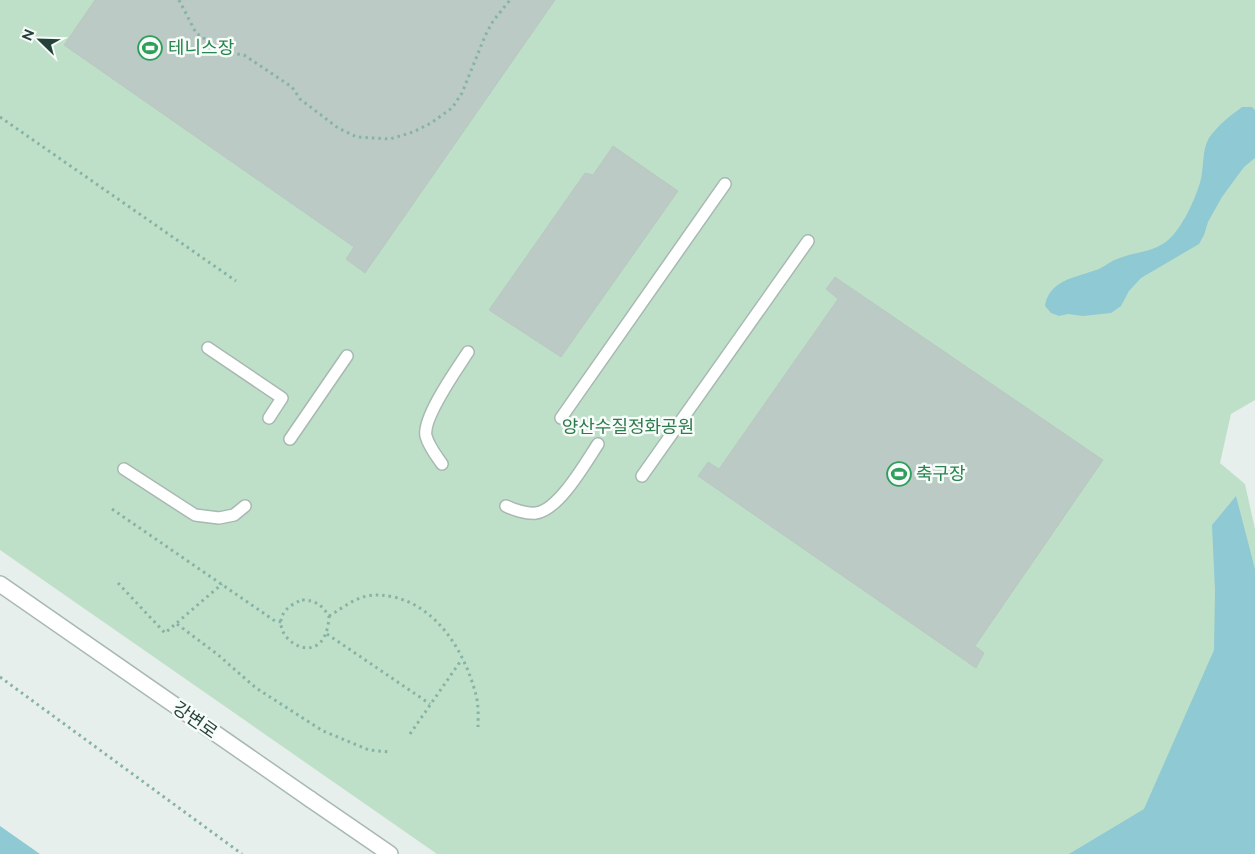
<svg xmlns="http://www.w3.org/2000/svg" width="1255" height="854" viewBox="0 0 1255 854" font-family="Raleway,'Noto Sans KR',sans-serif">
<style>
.green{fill:#bfe0c8}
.water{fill:#8ec9d4}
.building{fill:#bbcac4;stroke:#b8c9c2}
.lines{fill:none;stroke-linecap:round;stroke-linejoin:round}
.service-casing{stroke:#a8b8b2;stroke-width:14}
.minor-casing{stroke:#a8b8b2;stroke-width:18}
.tertiary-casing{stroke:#a8b8b2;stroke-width:18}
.path{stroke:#86b3a5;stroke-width:3;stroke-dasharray:2.5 4;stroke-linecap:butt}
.service{stroke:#fff;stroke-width:11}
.minor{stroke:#fff;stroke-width:15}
.tertiary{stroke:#fff;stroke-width:15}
.labels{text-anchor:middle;stroke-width:5;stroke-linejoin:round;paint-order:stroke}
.leisure-label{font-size:18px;fill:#27864d;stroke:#f7fbf9;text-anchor:start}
.park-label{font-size:18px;fill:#2d7a4b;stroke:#f7fbf9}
.street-label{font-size:18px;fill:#24423a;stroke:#f7fbf9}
</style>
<rect width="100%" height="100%" fill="#e6efeb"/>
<path class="green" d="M0 0H1255V400L1231 414 1220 463 1245 484 1255 529V854H437L0 550Z"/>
<path class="water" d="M1242 107H1252L1255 110V158L1244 167 1222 197 1208 222 1204 235 1199 244 1141 278 1129 291 1121 306 1111 313 1083 316 1068 314 1059 316 1051 313 1045 306C1049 281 1073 278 1093 271 1102 269 1109 262 1117 259 1133 252 1152 253 1167 241 1182 229 1196 198 1201 179 1204 166 1202 149 1209 138 1218 125 1230 116 1242 107Z
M1236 496 1255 569V854H1069L1144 809 1214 650 1215 591 1212 525Z
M0 826 40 854H0Z"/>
<path class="building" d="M95 0H555L365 273 346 259 354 247 64 45Z
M613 146 678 191 561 357 489 310 585 173 593 175Z
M835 277 1103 460 975 646 984 653 976 668 698 476 708 462 719 469 838 299 826 289Z"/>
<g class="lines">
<g class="service-casing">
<path id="service" d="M208 348 282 398 269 418
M561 418 725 184
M290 439 347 356
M442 464C436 455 429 447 426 436 422 418 457 369 468 352
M124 469 195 515 219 518 234 515 245 506
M642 476 808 241
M506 506C514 510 527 514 536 513 559 510 586 462 598 444"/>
</g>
<g class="minor-casing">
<path id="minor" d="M310 799 390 854"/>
</g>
<g class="tertiary-casing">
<path id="tertiary" d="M0 584 310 799"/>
</g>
<path class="path" d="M179 0 196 33 224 52 244 55 292 87 300 99 338 128 357 137 390 139 413 132 431 123 452 108 462 93 485 36 493 21 510 0
M0 117 236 281
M112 509 275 621 281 622
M118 583 165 633 222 584
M302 600C315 600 322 605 329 616 326 686 243 622 302 600Z
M329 616C341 609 353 599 367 596 376 594 384 595 394 597 439 608 465 653 476 695 479 706 478 719 478 730
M177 624 217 654 256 688 323 731 369 750 389 752
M327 634 430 704
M0 677 242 854
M410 734 462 659"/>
<use href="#service" class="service"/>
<use href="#minor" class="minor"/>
<use href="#tertiary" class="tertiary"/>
</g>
<defs>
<g id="stadium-ring" transform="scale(1.25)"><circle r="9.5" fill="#f7fbf9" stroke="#2e9e5b" stroke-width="1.5"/><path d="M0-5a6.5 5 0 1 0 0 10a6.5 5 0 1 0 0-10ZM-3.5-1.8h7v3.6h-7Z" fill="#2e9e5b"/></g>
</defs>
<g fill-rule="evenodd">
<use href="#stadium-ring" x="150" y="48"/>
<use href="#stadium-ring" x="899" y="474"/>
</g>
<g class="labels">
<g class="leisure-label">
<text x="168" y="54">테니스장</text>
<text x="916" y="480">축구장</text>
</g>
<g class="park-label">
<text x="628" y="433">양산수질정화공원</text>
</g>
<g class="street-label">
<text transform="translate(195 720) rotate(35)" y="6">강변로</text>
</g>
</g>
<g transform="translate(40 40) rotate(293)" stroke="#f7fbf9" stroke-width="4" paint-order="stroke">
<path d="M0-4L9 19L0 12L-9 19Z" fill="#24423a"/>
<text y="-8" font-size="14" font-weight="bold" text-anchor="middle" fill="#24423a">N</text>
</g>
</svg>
